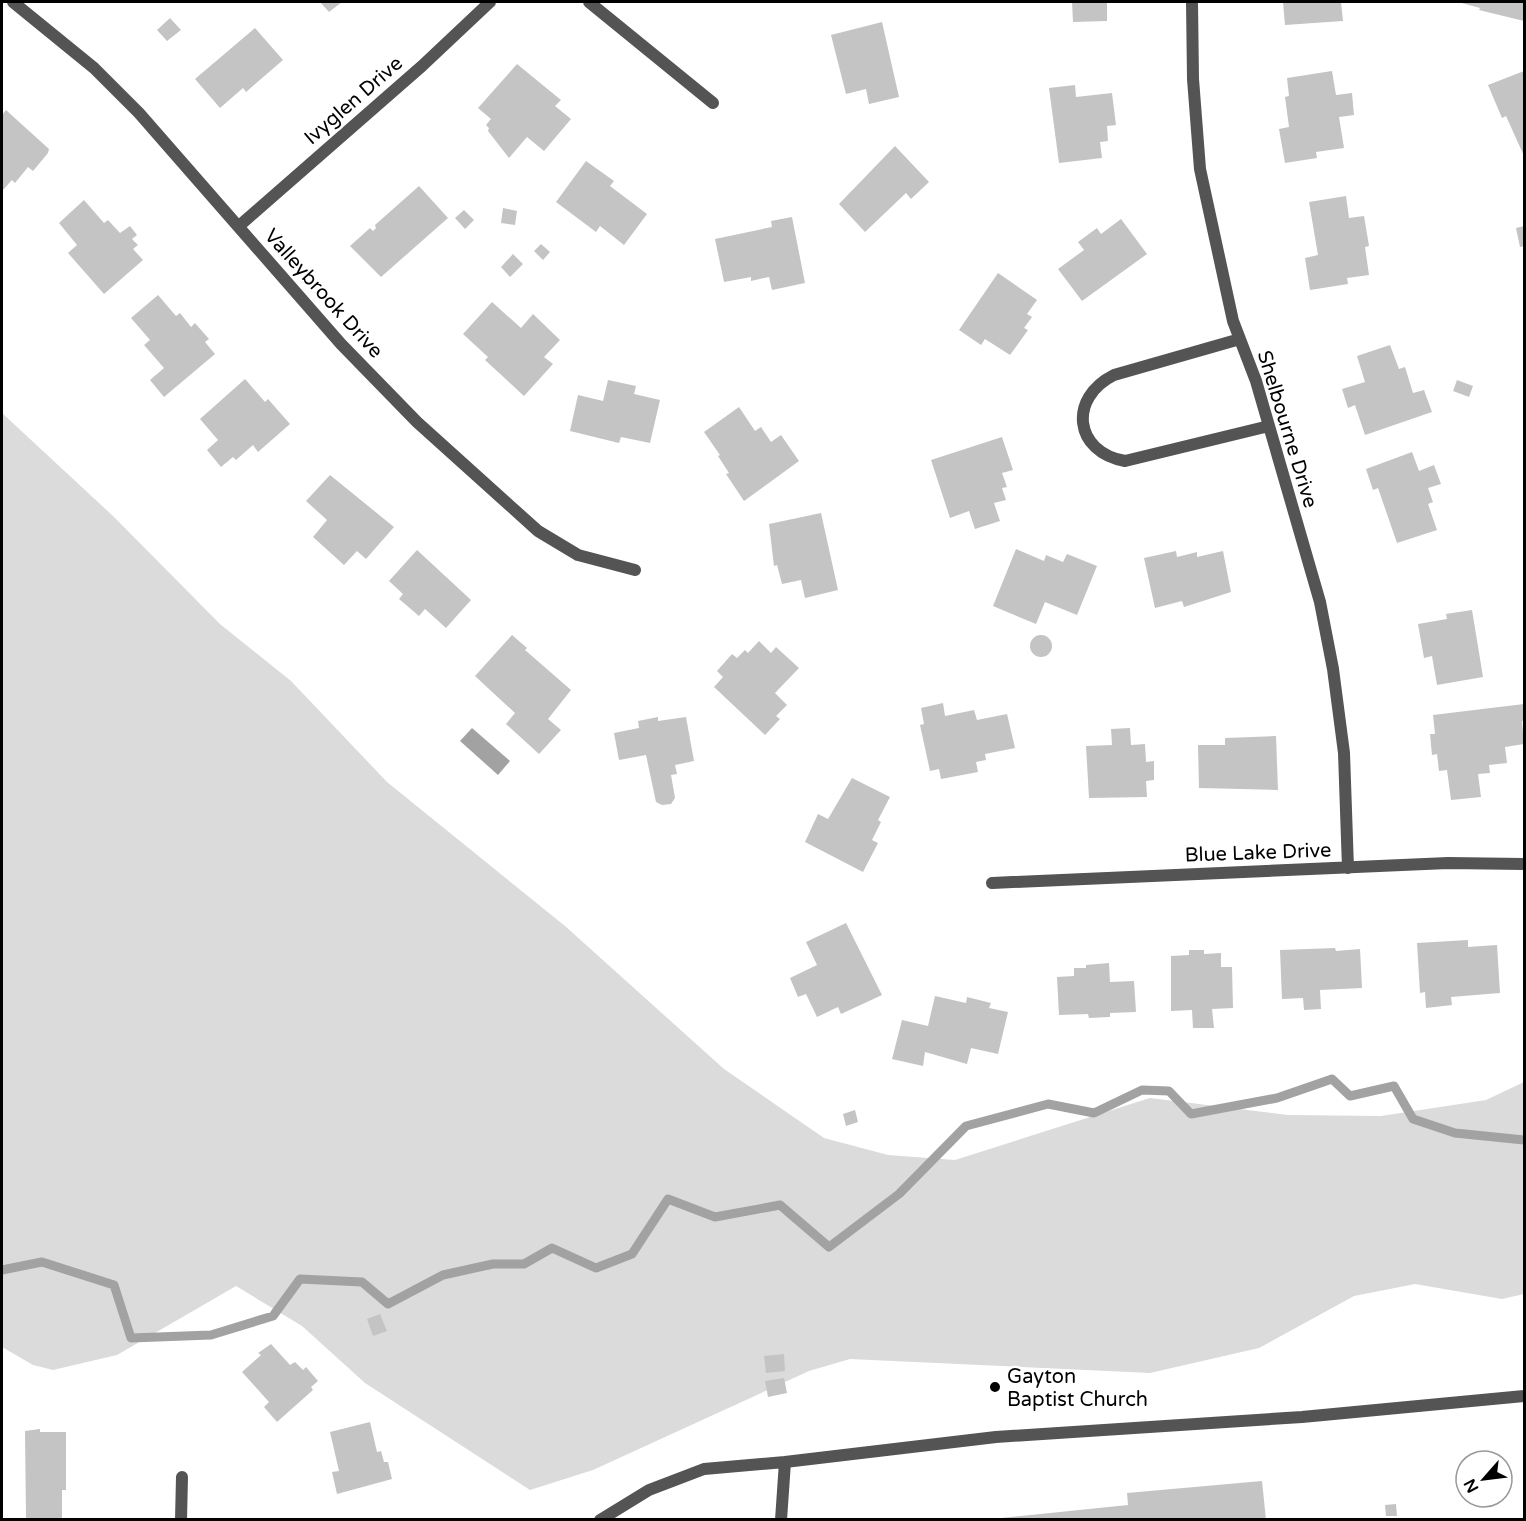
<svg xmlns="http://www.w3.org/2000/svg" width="1526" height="1521" viewBox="0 0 1526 1521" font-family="'Varela Round',sans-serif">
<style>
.green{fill:#dbdbdb}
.water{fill:#a2a2a2}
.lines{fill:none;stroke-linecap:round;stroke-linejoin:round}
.stream{stroke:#a2a2a2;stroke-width:9}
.building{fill:#c4c4c4}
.lane{stroke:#545454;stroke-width:12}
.street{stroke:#545454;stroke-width:12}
.poi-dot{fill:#000;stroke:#fff;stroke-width:2}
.labels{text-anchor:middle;stroke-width:4.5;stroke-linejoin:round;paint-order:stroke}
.street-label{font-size:20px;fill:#000;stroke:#fff}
.poi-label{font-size:20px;fill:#000;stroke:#fff;text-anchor:start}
</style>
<rect width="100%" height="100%" fill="#fff"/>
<path class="green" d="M2 413 113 516 220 624 291 681 387 782 565 926 724 1069 824 1138 888 1155 955 1160 1150 1098 1288 1115 1381 1116 1486 1100 1524 1082V1294L1502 1299 1415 1284 1354 1296 1259 1348 1150 1373 850 1359 809 1371 593 1470 530 1490 365 1383 302 1326 236 1286 117 1355 53 1370 33 1365 2 1347Z"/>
<path class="water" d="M472 728 510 761 498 775 460 741Z"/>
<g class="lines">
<path class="stream" d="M2 1270 42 1262 114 1285 131 1338 211 1335 273 1316 300 1279 362 1282 388 1304 443 1275 493 1264H524L552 1248 596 1268 632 1254 668 1199 715 1217 780 1205 829 1247 899 1194 966 1126 1048 1104 1094 1113 1142 1090 1169 1091 1191 1114 1277 1098 1332 1079 1350 1096 1394 1086 1413 1119 1455 1133 1524 1140"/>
</g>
<path class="building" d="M320 2H342L329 12Z
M1072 2H1107V21L1073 22Z
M1283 2H1341L1343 21 1285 25Z
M1458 2H1524V21L1479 10 1480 8Z
M170 18 181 30 167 41 157 30Z
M882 22 899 97 869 104 866 89 846 94 831 35Z
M255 28 283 60 246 92 243 88 220 108 195 79Z
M517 64 561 100 555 106 571 119 544 151 527 137 509 158 488 131 489 128 486 125 491 119 478 108Z
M1332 71 1336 95 1352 93 1354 115 1339 117 1344 148 1316 152 1317 158 1285 163 1279 129 1289 127 1285 97 1289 96 1287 78Z
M1524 71V156L1506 116 1502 118 1488 85Z
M1075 85 1076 97 1112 93 1116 125 1107 126 1108 141 1100 142 1102 158 1059 163 1049 88Z
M6 110 49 149 48 153 33 171 28 167 15 183 12 180 2 191V115Z
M895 146 929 182 911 199 906 193 865 232 839 204Z
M586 161 614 181 610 186 647 214 624 245 600 226 596 232 556 202Z
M419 186 448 218 381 277 350 246 370 228 373 231 376 228 375 225Z
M1346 196 1349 218 1364 216 1369 246 1365 247 1369 275 1347 278 1348 284 1310 290 1305 258 1318 255 1309 202Z
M84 200 104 223 108 220 120 233 130 226 137 235 132 239 138 245 133 249 143 260 104 294 68 253 77 245 59 223Z
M503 208 517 211 515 225 501 223Z
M464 210 474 220 465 229 455 218Z
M792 217 805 283 772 290 769 277 751 281V277L724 282 715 239 772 227 771 221Z
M1121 219 1147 254 1082 301 1058 269 1084 250 1078 242 1097 228 1101 234Z
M1524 226V246L1520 247 1516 228Z
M541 244 550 252 543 260 534 251Z
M513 254 523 264 510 277 501 267Z
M998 273 1037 300 1027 314 1032 317 1024 328 1028 330 1010 355 985 339 981 345 959 330Z
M158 295 176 316 180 313 191 327 195 323 209 339 205 342 215 354 164 397 150 380 164 368 144 345 150 340 131 318Z
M492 302 521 328 533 314 560 340 544 357 553 364 524 396 485 360 488 357 463 334Z
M1390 345 1399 369 1405 367 1413 393 1424 390 1432 412 1365 435 1355 405 1348 408 1342 389 1365 382 1357 356Z
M245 379 265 402 268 399 290 424 258 452 253 445 236 460 233 457 221 467 207 450 218 440 200 419Z
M608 380 636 386 634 394 660 400 650 443 621 437 619 443 570 431 578 395 603 401Z
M1457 380 1473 386 1469 397 1453 391Z
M739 407 755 431 761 427 771 442 781 435 799 461 744 501 726 474 729 473 718 456 720 455 704 432Z
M1002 437 1013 470 1002 473 1007 487 1002 488 1006 500 994 503 1000 521 975 529 969 511 950 518 931 460Z
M1412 452 1419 471 1434 465 1441 484 1428 488 1433 502 1428 504 1437 530 1397 543 1378 488 1373 490 1366 469Z
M330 475 394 527 366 559 357 551 344 565 313 537 327 520 306 501Z
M821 513 838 590 805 598 801 580 782 584 777 565 774 566 769 524Z
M1016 549 1044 561 1046 555 1063 562 1067 554 1097 566 1077 615 1045 602 1036 624 993 606Z
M417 550 471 600 446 628 425 609 419 616 399 599 403 594 389 581Z
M1176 551 1177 557 1197 552V557L1223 551 1231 592 1184 607 1182 601 1155 608 1144 558Z
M1472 610 1483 677 1437 685 1432 656 1424 658 1418 624 1447 619 1446 614Z
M1030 646a11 11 0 1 1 22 0a11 11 0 1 1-22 0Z
M512 635 527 648 525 650 571 690 548 719 561 730 539 754 506 724 515 713 475 676Z
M759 641 771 653 776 647 799 668 775 693 787 705 776 716 780 719 765 735 714 687 723 677 717 671 732 654 737 658 745 650 748 653Z
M943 703 945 716 974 710 977 720 1007 714 1015 748 985 754 986 760 976 762 978 772 941 779 939 769 930 771 920 725 924 724 921 708Z
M1524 704V721H1522L1524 744 1505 747 1507 763 1489 765 1490 773 1478 774 1481 797 1451 800 1447 770 1439 771 1437 754 1432 755 1430 734H1435L1433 715Z
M658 717V721L686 717 694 761 675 765 677 774 671 775 675 798 671 804 662 805 656 802 646 755 619 760 614 733 639 728 638 721Z
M1130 728 1131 745 1145 744 1146 762 1154 761V780L1146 781 1147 797 1089 798 1086 746 1112 745 1111 729Z
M1276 736 1278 790 1199 788 1198 745H1225V738Z
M852 778 890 797 878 820 881 822 872 840 878 843 863 872 805 842 818 814 828 819Z
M846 923 882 995 841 1014 838 1007 817 1017 806 994 798 997 790 978 817 965 806 942Z
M1468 940V947L1497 945 1500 993 1451 997 1452 1005 1426 1008 1425 992 1420 993 1417 943Z
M1335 948 1336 951 1360 949 1362 988 1320 990 1321 1009 1304 1010 1303 998 1282 999 1280 950Z
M1189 950H1204V954L1221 953V967H1232L1233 1008 1212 1009 1214 1028H1193L1192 1010 1171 1011V956L1189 955Z
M1109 963 1110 982 1134 981 1136 1012 1110 1013V1017L1089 1018 1088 1014 1059 1015 1057 977 1074 976V968H1086V965Z
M935 996 966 1003 967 997 991 1003 989 1008 1008 1012 998 1054 971 1048 967 1064 925 1052 923 1066 892 1059 902 1020 928 1026Z
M855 1110 858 1122 846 1126 843 1114Z
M380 1314 387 1331 373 1336 367 1319Z
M271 1344 290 1365 295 1362 303 1370 306 1367 318 1381 311 1387 313 1390 277 1422 264 1407 269 1402 242 1372 261 1355 258 1353Z
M784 1354 785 1371 766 1373 764 1356Z
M784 1378 787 1393 768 1397 765 1381Z
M370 1422 377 1452 381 1451 384 1462H388L392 1479 337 1494 332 1472 339 1471 330 1432Z
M40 1429V1432H66V1490H62V1518H26L25 1431Z
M1262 1481 1266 1520H982L1128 1505 1127 1493Z
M1396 1504 1397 1516H1386L1385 1505Z"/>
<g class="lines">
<path class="lane" d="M600 1520 649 1490 704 1469 785 1462
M781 1520 785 1462 996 1437 1302 1417 1524 1396"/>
<path class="street" d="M13 2 94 68 139 113 341 344 417 422 538 531 578 555 635 570
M589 2 713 103
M1192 2 1193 79 1200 169 1233 321 1256 381 1320 602 1333 669 1344 753 1348 868
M239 226 422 66 490 2
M1240 339 1114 375C1068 398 1074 452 1125 461L1269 426
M992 883 1448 863 1524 864
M181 1520 182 1477"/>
</g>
<circle class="poi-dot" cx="995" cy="1387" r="6"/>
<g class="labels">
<g class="street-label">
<text transform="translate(353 100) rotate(-41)" y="7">Ivyglen Drive</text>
<text transform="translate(324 293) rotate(48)" y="7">Valleybrook Drive</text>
<text transform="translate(1288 429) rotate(73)" y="7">Shelbourne Drive</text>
<text transform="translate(1258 852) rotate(-2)" y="7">Blue Lake Drive</text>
</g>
<g class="poi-label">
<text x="1007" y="1383">Gayton<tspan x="1007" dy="23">Baptist Church</tspan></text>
</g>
</g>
<rect width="1526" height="1521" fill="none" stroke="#000000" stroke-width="6"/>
<g transform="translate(1484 1479) rotate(242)"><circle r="28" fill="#ffffff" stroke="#999999" stroke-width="1.5"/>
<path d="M0-4.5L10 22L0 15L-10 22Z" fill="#000000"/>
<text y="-9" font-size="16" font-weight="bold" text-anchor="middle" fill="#000000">N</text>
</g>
</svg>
